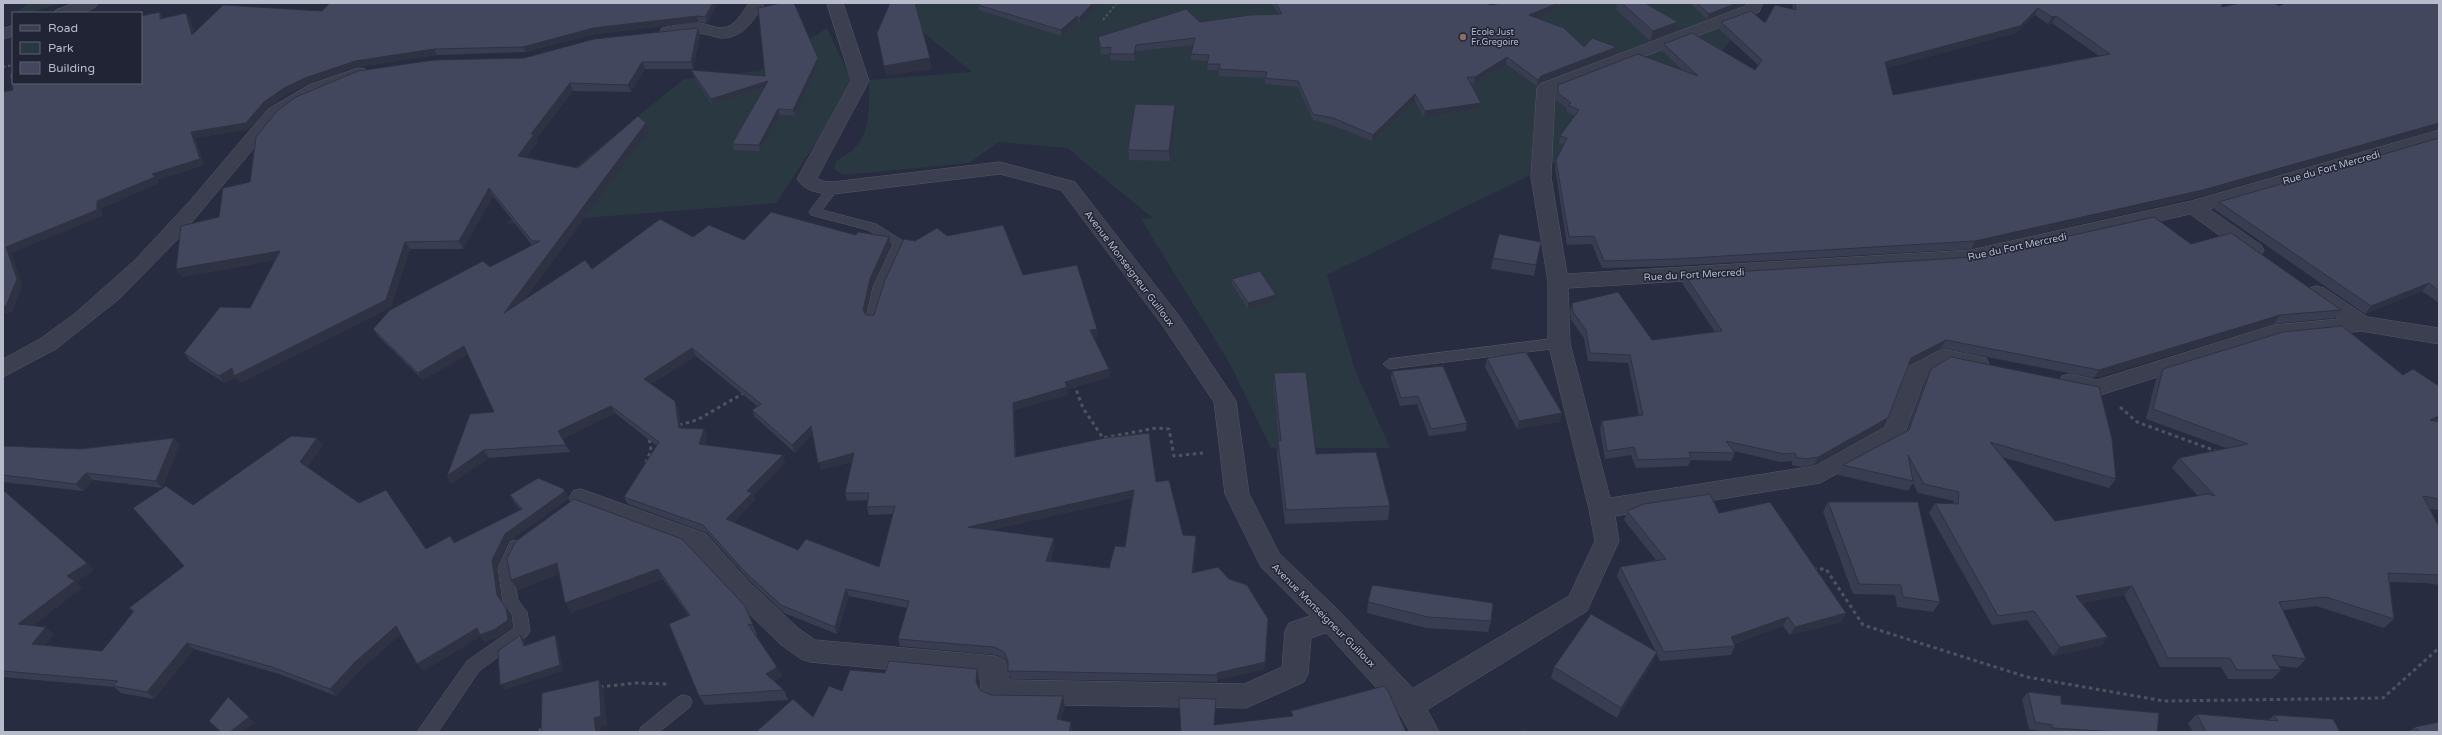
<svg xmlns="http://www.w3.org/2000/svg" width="2442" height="735" viewBox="0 0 2442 735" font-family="'Varela Round',sans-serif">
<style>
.green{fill:#2a3941}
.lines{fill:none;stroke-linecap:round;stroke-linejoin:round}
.service-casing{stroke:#535767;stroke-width:1}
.minor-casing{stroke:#535767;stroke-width:1}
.tertiary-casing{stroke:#535767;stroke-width:1}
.path-far1{stroke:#48565e;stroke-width:2;stroke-dasharray:2.5 2.5;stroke-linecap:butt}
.path{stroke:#48565e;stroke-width:3;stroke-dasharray:3.5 3.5;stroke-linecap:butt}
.service{fill:#3c3f50;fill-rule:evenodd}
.minor{fill:#3c3f50;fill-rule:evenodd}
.tertiary{fill:#3c3f50;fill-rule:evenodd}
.wall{fill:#393d51;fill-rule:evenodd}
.shaded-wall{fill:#2e3242}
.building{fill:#42475e;stroke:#2e3242;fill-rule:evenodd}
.education-dot{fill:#8d6e63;stroke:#202435;stroke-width:1.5}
.labels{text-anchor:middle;stroke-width:3;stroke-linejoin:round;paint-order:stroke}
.far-poi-label{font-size:9px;fill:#b8bbca;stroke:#202435;text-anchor:start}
.street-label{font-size:10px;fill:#b8bbca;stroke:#202435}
</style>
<rect width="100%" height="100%" fill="#282c40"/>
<path class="green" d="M29 3H62L28 13H15Z
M887 3H1761L1682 100 1327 275 1355 370 1390 448H1271L1229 362 1141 219 1153 218 1067 148 999 142 969 163 843 175 834 169 836 161C872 144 869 115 869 80L972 72Z
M827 28 851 80 821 135 776 203 506 224 684 79 760 71Z"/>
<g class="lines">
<g class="service-casing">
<path id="service" d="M833 184 839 188 822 210 876 224 906 243 885 287 876 321H868L866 318 873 287 893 244 868 230 811 215 809 212 811 209 829 185Z
M1559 338 1565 343 1559 348 1389 369 1383 364 1389 359Z
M515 540 520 542 522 546 512 568 518 600 527 612 530 631 527 636 479 671 438 732H417L467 661 514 628 512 614 503 602 498 568 510 542Z
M684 695 690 697 692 702 690 707 659 732H639L641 727 678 697Z"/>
</g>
<g class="minor-casing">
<path id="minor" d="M749 3H765C754 19 743 39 721 38 714 37 707 34 699 33 687 32 675 39 662 36L660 32 662 28C673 26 688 22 700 23 707 24 715 28 722 28 735 27 742 13 749 3Z
M1747 3H1763L1759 12 1555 91 1551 177 1567 274 1971 250 2191 201 2439 130V142L2209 209 2261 245 2264 250 2261 255 2254 257 2247 255 2190 214 1971 264 1568 288 1570 343 1610 498 1815 466 1885 427 1908 367 1942 349 1986 358 1989 364 1986 370 1978 372 1945 365 1925 378 1903 438 1820 483 1615 516 1619 541 1587 611 1420 714 1410 717 1400 714 1396 705 1400 696 1569 596 1595 541 1589 509 1548 343V282L1531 177 1537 88 1540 84 1746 6Z
M359 68 365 69 368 73 365 77 321 93 280 117 176 241 119 299 56 349 3 377V359L40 339 73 315 134 261 189 202 268 109 309 85Z
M2317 286 2324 288 2367 317 2439 328V344L2361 331 2275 340 2097 396 2062 388 2059 382 2062 376 2070 374 2097 380 2274 325 2339 319 2310 298 2307 293 2310 288Z
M581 489 706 534 748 581 798 628 815 640 995 656 1004 660 1008 668V680L1244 684 1282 667 1285 631 1289 623 1331 609 1340 612 1344 620 1340 628 1311 638 1308 674 1304 682 1246 708 994 704 984 700 980 692 981 678 810 662 801 659 780 644 730 595 688 548 573 505 569 498 573 491Z"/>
</g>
<g class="tertiary-casing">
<path id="tertiary" d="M75 3H99C91 15 67 13 54 13L56 10Z
M827 3H843L869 81 817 178 822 181 833 182 1000 162 1075 182 1179 316 1236 401 1249 494 1279 553 1340 612 1420 696 1439 732H1410L1400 714 1322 628 1261 567 1225 494 1214 402 1163 326 1061 190 1000 174 833 194C818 193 806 192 797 179L851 81Z
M13 26V36L3 39V29Z"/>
</g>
<path class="path-far1" d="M1103 20 1117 3
M3 67 13 65"/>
<path class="path" d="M1074 384 1083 408 1103 438 1156 428 1169 429 1174 456 1203 453
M2120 407 2137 422 2216 451
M679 425 697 420 744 393
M646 463 651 450 649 437
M1813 569H1826L1863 625 2027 677 2164 701 2383 698 2439 648
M600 687 635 683 667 684
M540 732 541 725"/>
<use href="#service" class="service"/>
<use href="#minor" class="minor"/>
<use href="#tertiary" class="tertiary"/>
</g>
<path class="wall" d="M718 3 707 23 699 22 595 34 526 52 437 55 358 67 309 84 287 94 267 108 249 129 195 138 204 165 157 180 159 183 102 208V216L11 253 22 285 12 312 3 313 13 83 164 18 186 13 190 19 194 34 322 11Z
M1098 3 1080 23 1078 21 1061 36 979 10 978 5Z
M1272 3H1406V4L1489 5 1556 4 1555 10 1536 18 1584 47H1617L1616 54 1539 83 1537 86 1506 64 1474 83H1470L1481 103 1480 109 1424 117 1415 101 1372 141 1332 125 1313 120 1298 87 1265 84V78L1219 76V70H1207L1208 61 1191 60V54L1193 45 1136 51 1135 61 1110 60V54L1101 55 1098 37 1200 22 1279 14Z
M1618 3H1645L1678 22 1675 31 1650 41 1616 9Z
M1690 3H1738L1737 8 1707 19Z
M1792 3H2222V7L2439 3V129L2198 197 1971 249 1671 266 1602 268 1592 244 1567 245 1555 167 1556 160 1564 145 1559 143 1560 136 1575 116 1567 112V108L1556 100V92L1558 85 1682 70 1662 51 1664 44 1755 70 1758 65 1719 29 1721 22 1765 23 1793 9ZM2035 15 2048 24 2052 23 2099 56 1893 95 1887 68 2016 33Z
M700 35 693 69H645L631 92 573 91 536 139 538 142 526 157 578 168 649 131 523 301 592 269 693 237 744 240 891 245 872 286 865 314 866 315H874L915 241 947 236 1023 275 1098 337H1093L1109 369 1110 377 1067 389 1068 395 1014 410 1016 457 1156 482 1183 535 1196 543 1193 573 1265 669 1217 680V682L1010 679 1008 671V665L1005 659 996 655 900 646 898 639 907 608 849 596 837 634 784 613 749 580 707 533 628 504 624 497 657 446 615 413 562 439 570 452 489 458 451 484 447 476 494 412 468 354 423 380 378 336 373 329 490 267 532 245 493 196 463 249H410L391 307 240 383 235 377 225 383 190 361 184 353 250 308 275 260 182 277 176 269 219 217 250 182 524 58ZM696 356 757 406 752 410 755 417 795 453 812 434 821 470 852 462 845 493 847 501 868 500 867 507 869 515 893 514 879 567 798 550 734 522 755 500 753 496 785 463 783 455 704 445 707 437 704 429 681 428 678 408 651 384ZM1132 498 1125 547 1109 568 1050 561 1055 545 990 530Z
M819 63 795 115H780L760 151 734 150 732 144 764 88 712 104 693 75 691 70 765 76Z
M1176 116 1170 161 1129 160 1128 150Z
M2439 138V303L2422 291 2365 314 2214 209 2219 202Z
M1541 242 1534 276 1491 269 1493 258Z
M2191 244 2341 310 2335 318 2274 324 2094 378 1941 348 1908 366 1884 426 1814 465 1801 467 1792 465V461L1780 462 1734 451 1735 453 1731 461 1691 460 1688 466 1636 468 1631 455 1605 459 1600 429 1602 421 1639 416 1628 363 1588 361 1584 338 1571 320 1570 311 1572 303 1652 340 1715 332 1682 283 1685 275Z
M1232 279 1276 300 1248 309 1232 284Z
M1487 358 1562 413 1560 422 1517 429 1485 367Z
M1931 369 2116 479 2109 488 2002 457 2055 521 2198 496 2172 468 2179 458 2226 448 2146 419 2156 379 2163 369 2439 422V510L2430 509 2439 527V585L2426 583 2390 582 2394 619 2384 628 2316 606 2283 610 2306 659 2297 668 2279 666 2281 670 2272 679H2228L2221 667H2160L2124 595 2082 603 2108 637 2101 646 2053 656 2027 620 1992 625 1929 513 1935 503 1953 504 1954 501 1918 493 1913 483 1908 491 1838 475 1843 465 1907 431 1926 379Z
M1392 371 1467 423 1466 431 1429 436 1417 404 1400 406 1391 378Z
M1274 373 1316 454 1390 506 1388 520 1285 524 1277 455 1278 440 1279 441 1274 388Z
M174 438 180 445 162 488 93 480 83 491 3 482V446L81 449Z
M323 445 307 467 359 503 426 549 450 536 455 542 521 510 514 502 510 495 564 489 568 497V499L509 541 497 567 501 601 511 615 512 627 500 636 484 642 481 636 423 671 401 634 360 670 336 696 279 674 194 649 154 699 121 693 114 687 3 677V490L87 563 94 570 76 582 82 588 33 625 54 634 44 646 102 651 133 612 129 608 184 566 193 505Z
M574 499 745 606 757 635 755 634 782 676 774 681 784 690 788 700 705 705 699 696 689 616 663 579 571 613 559 574 518 590 511 580Z
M1828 502 1940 602 1933 612 1897 607 1895 595 1853 594 1823 512Z
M1627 511 1719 513 1846 613 1841 622 1790 635 1783 626 1734 644 1735 646 1731 655 1660 661 1656 653 1653 662 1617 718 1551 678 1554 667 1655 650 1617 576 1620 567 1656 560 1624 520Z
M1368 602 1491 621 1488 632 1426 628 1367 613Z
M2028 692 2061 704 2157 732H2046L2029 729 2022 699Z
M2197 714 2268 720 2274 715 2340 732H2193L2188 723Z
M2415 727 2439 732H2409Z"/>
<path class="shaded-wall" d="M713 3H718L707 23 705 17Z
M1093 3H1098L1080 23 1079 18Z
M1737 3H1738L1737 8 1707 19 1709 14Z
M1556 4 1555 10 1528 22 1529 15Z
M2038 8 2035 15 2016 33 1883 69 1885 62Z
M160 12 164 18 160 19Z
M186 13 190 19 196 41 192 35Z
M697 16 699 22 595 34 526 52 523 47 593 28Z
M1077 16 1078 21 1061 36V30Z
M2056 16 2052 23 2048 24 2052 17Z
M1678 22 1675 31 1650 41 1653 31Z
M698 28 700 35 693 69 691 62Z
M1136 45V51L1135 61 1134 54Z
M1617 47 1616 54 1539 83 1537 86 1538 80 1541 76Z
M434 49 437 55 358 67 309 84 287 94 267 108 249 129 195 138 204 165 157 180 159 183 102 208V216L11 253 22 285 12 312 3 313 6 247 152 174 191 132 264 102 284 88 305 78 355 61Z
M1507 57 1506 64 1474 83 1475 77Z
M818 58 819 63 795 115 793 110Z
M930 58 932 69 886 76 884 66Z
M642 62 645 69 631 92 628 85Z
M768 81 769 86 712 104 711 99Z
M570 83 573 91 536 139 538 142 521 163 518 156 531 134Z
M1415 94V101L1372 141 1373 135Z
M1481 103 1480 109 1424 117 1425 111Z
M1175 105 1176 116 1170 161 1169 151Z
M778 109 780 115 760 151 759 145Z
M646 123 649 131 508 321 504 313Z
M2439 123V129L2198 197 1971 249 1975 241Z
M489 188 493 196 463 249 459 241Z
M889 237 891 245 872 286 865 318 863 310 870 279Z
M405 242 410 249 391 307 240 383 235 377 225 383 219 376 232 368Z
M280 251 285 258 182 277 176 269Z
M2429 283 2422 291 2365 314 2371 306Z
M1276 295V300L1248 309V303Z
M2280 315 2274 324 2094 378 2099 370Z
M1097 329 1098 337 1091 338 1090 330Z
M1946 340 1941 348 1907 366 1911 358Z
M464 346 469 354 423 380 418 373Z
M692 348 696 356 648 386 644 379Z
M1109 369 1110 377 1067 389 1068 395 1014 410 1016 465 1015 457 1013 403 1065 382Z
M675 401 678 408 682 435 679 428Z
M611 406 615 413 562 439 558 431Z
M1562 413 1560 422 1517 429 1519 421Z
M2439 416V422L2421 429 2430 420Z
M1888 418 1884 426 1814 465 1818 457Z
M811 426 813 434 795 453 792 445Z
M704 429 707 437 702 452 699 444Z
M174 438 180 445 162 488 156 481Z
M317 438 323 445 305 469 300 462Z
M484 450 489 458 451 484 447 476Z
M854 453 856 461 821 470 818 463Z
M783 455 785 463 753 496 755 500 730 526 726 519 747 491Z
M86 473 93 480 83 491 76 484Z
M564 489 568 497V499L509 541 497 567 502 602 497 595 492 560 505 534Z
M1134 490V497L970 535 968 527Z
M1196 536V543L1192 581V573Z
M1054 538 1055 545 1047 568 1046 561Z
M87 563 94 570 76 582 82 588 26 631 18 624 67 576Z
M557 563 563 573 518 590 511 580Z
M658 569 663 579 571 613 565 603Z
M2132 586 2124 595 2069 605 2076 596Z
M846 589 849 596 837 634 835 627Z
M506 608 511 615 512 627 500 636 484 642 481 636 423 671 417 664 477 628Z
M1846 613 1841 622 1790 635 1795 627Z
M1788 617 1783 626 1727 646 1731 637Z
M1268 619 1265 669 1217 680V673Z
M396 626 402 633 360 670 336 696 330 689 354 663Z
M46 627 54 634 40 651 32 644Z
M520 635 524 640 528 652 524 646Z
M555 635 558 641 563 671 504 690 500 685Z
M2108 637 2101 646 2053 656 2060 647Z
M187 643 194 649 154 699 147 692Z
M1657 652 1653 662 1617 718 1621 708Z
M777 667 782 676 770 683 766 674Z
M977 669 979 679 978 692 976 682Z
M599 680 604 690 607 725 600 727 601 732H596L594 718Z
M1063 696 1065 707 1059 729 1057 719Z
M249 717 255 723 242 732H230Z
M1071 722 1073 732H1069Z"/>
<path class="building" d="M330 3H713L705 17 697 16 593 28 523 47 434 49 355 61 305 78 284 88 264 102 246 123 191 132 200 159 152 174 155 177 97 201V210L6 247 17 279 6 306H3V92L13 90 10 74 13 73V83H141V16L160 12V19L186 13 192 35 223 5 322 11Z
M781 3H794L818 58 793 110 778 109 759 145 732 144 768 81 711 99 691 70 765 76 758 8Z
M890 3H915L930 58 884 66 877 33Z
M981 3H1093L1079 18 1077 16 1061 30 978 5Z
M1276 3H1406V4L1407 3H1489V5L1503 3H1556V4L1529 15 1564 28 1584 47 1592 38 1617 47 1541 76 1538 80 1507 57 1475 77H1467L1481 103 1425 111 1415 94 1373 135 1333 118 1313 114 1298 81 1265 78 1267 72 1219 69 1220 64H1207L1209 55 1191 54 1195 38 1136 45 1134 54H1110L1111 47 1101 48 1098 37 1186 9 1200 22 1250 15 1282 14Z
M1622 3H1645L1678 22 1653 31Z
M1697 3H1737L1709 14Z
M1795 3H2222V7L2240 3H2274L2279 6 2285 3H2439V123L2203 190 1975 241 1674 259 1604 261 1594 236 1569 237 1556 160 1567 138 1560 136 1579 110 1568 105 1571 103 1558 93V85L1638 54 1698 76 1664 44 1692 33 1755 70 1762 60 1721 22 1751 11 1765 23 1775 5 1796 10ZM2038 8 2052 17 2056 16 2110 54 1893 95 1885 62 2020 26Z
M698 28 691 62H642L628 85 570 83 531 134H534L518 156 578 168 638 116 646 123 504 313 585 260 592 269 660 219 693 237 709 225 744 240 771 212 856 235 858 232 889 237 870 279 863 310 866 315H874L885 280 904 239 915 241 937 228 947 236 1003 225 1023 275 1077 265 1097 329 1090 330 1109 369 1065 382 1067 387 1013 403 1015 457 1105 438 1149 433 1156 482 1169 480 1183 535 1196 536 1192 573 1218 567 1229 579 1247 585 1268 619 1265 662 1217 673V675L1008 671V661L1004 652 994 647 898 639 909 601 846 589 835 627 781 605 746 573 703 525 624 497 659 442 611 406 558 431 566 445 484 450 447 476 470 414 494 412 464 346 418 373 373 329 390 310 483 261 490 267 540 241H532L489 188 459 241 405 242 386 300 234 376 232 368 219 376 184 353 220 307 250 308 280 251 176 269 181 226 219 217 223 188 250 182 256 137 277 111 296 97 358 71 434 60 524 58 594 39ZM692 348 761 404 752 410 792 445 811 426 818 463 854 453 845 493H869L867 507 895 506 879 567 806 539 798 550 726 519 752 493 747 491 783 455 699 444 704 429 679 428 675 401 644 379ZM1134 490 1125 547 1115 546 1109 568 1046 561 1054 538 968 527Z
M1135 104 1175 105 1169 151 1128 150Z
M2439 138V291L2429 283 2371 306 2219 202Z
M2154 217 2191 244 2231 233 2341 310 2280 315 2099 370 1946 340 1911 358 1888 418 1818 457 1805 459 1796 457 1795 453 1784 454 1726 441 1735 453 1689 452 1691 458 1638 460 1634 447 1607 451 1602 421 1643 415 1630 355 1590 353 1586 330 1573 312 1572 303 1618 292 1652 340 1722 331 1685 275 1975 257Z
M1499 234 1541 242 1536 265 1493 258Z
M1260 271 1276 295 1248 303 1232 279Z
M2342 326 2403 375 2413 369 2439 386V416L2430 420 2439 422V499L2423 496 2439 527V575L2388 573 2394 619 2326 597 2279 602 2306 659 2272 655 2281 670H2237L2230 658H2168L2132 586 2076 596 2108 637 2060 647 2034 611 1998 616 1935 503 1958 504 1959 492 1924 484 1908 455 1913 481 1843 465 1909 430 1931 369 1951 357 2099 387 2112 439 2116 479 1990 442 2055 521 2207 494 2215 496 2179 458 2248 444 2153 409 2163 369 2283 332Z
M1526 352 1562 413 1519 421 1487 358Z
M1443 366 1467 423 1431 429 1418 396 1401 398 1392 371Z
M1306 372 1316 454 1376 452 1390 506 1286 510 1278 440 1281 441 1274 373Z
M291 436 317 438 300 462 359 503 386 490 426 549 450 536 454 543 522 509 510 495 538 478 564 489V492L505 534 492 560 497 595 506 608 508 620 495 629 480 635 477 628 417 664 396 626 354 663 330 689 272 667 187 643 147 692 113 686 118 681 3 671V490L87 563 67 576 75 581 18 624 46 627 32 644 102 651 134 611 129 608 184 566 133 508 166 486 193 505Z
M174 438 156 481 86 473 76 484 3 475V446L81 449Z
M1710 494 1719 513 1770 502 1846 613 1795 627 1788 617 1731 637 1735 646 1664 652 1620 567 1666 559 1627 511 1644 504Z
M574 499 682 539 745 606 753 625 748 624 777 667 766 674 784 690 699 696 669 624 690 615 658 569 565 603 557 563 511 580 507 558 516 541Z
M1828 502H1918L1940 602 1903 597 1901 585 1859 584Z
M1372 585 1493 603 1491 621 1428 617 1368 602Z
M1591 614 1657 652 1621 708 1554 667Z
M520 635 524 646 555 635 560 665 500 685 498 651Z
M889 661 977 669 976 682 980 690 991 695 1063 696 1057 719 1071 722 1069 732H756L793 699 813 717 829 686 842 691 850 670 885 673Z
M599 680 601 716 594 718 596 732H541L542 693Z
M1384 686 1388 691 1406 732H1181L1179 698 1216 699 1214 725 1293 716 1291 711Z
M2028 692 2061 696V704L2159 713 2157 732H2118L2053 728 2052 725 2035 722Z
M228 697 249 717 230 732H221L209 721Z
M2197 714 2278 721 2274 715 2333 719 2340 732H2206Z
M2439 722V732H2420L2415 727Z
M1524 730 1529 732H1523Z"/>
<circle class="education-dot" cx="1463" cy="37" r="4"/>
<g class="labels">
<g class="far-poi-label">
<text x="1471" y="35">Ecole Just<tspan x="1471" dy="10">Fr.Gregoire</tspan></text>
</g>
<g class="street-label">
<text transform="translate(2331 167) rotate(-16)" y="4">Rue du Fort Mercredi</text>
<text transform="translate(2017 246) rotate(-12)" y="4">Rue du Fort Mercredi</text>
<text transform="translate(1130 268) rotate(53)" y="4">Avenue Monseigneur Guilloux</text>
<text transform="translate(1694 274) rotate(-3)" y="4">Rue du Fort Mercredi</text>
<text transform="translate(1324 615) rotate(45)" y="4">Avenue Monseigneur Guilloux</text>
</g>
</g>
<rect width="2442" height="735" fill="none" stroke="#b8bbca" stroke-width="8"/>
<rect x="12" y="12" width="130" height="72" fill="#202435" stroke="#5d6071"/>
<rect x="20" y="25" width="20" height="6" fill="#3c3f50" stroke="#5d6071"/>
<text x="48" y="32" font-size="12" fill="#b8bbca">Road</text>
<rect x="20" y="42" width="20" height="12" fill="#2a3941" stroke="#5d6071"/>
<text x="48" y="52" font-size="12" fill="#b8bbca">Park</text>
<rect x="20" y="62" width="20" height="12" fill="#42475e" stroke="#5d6071"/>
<text x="48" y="72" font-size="12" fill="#b8bbca">Building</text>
</svg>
